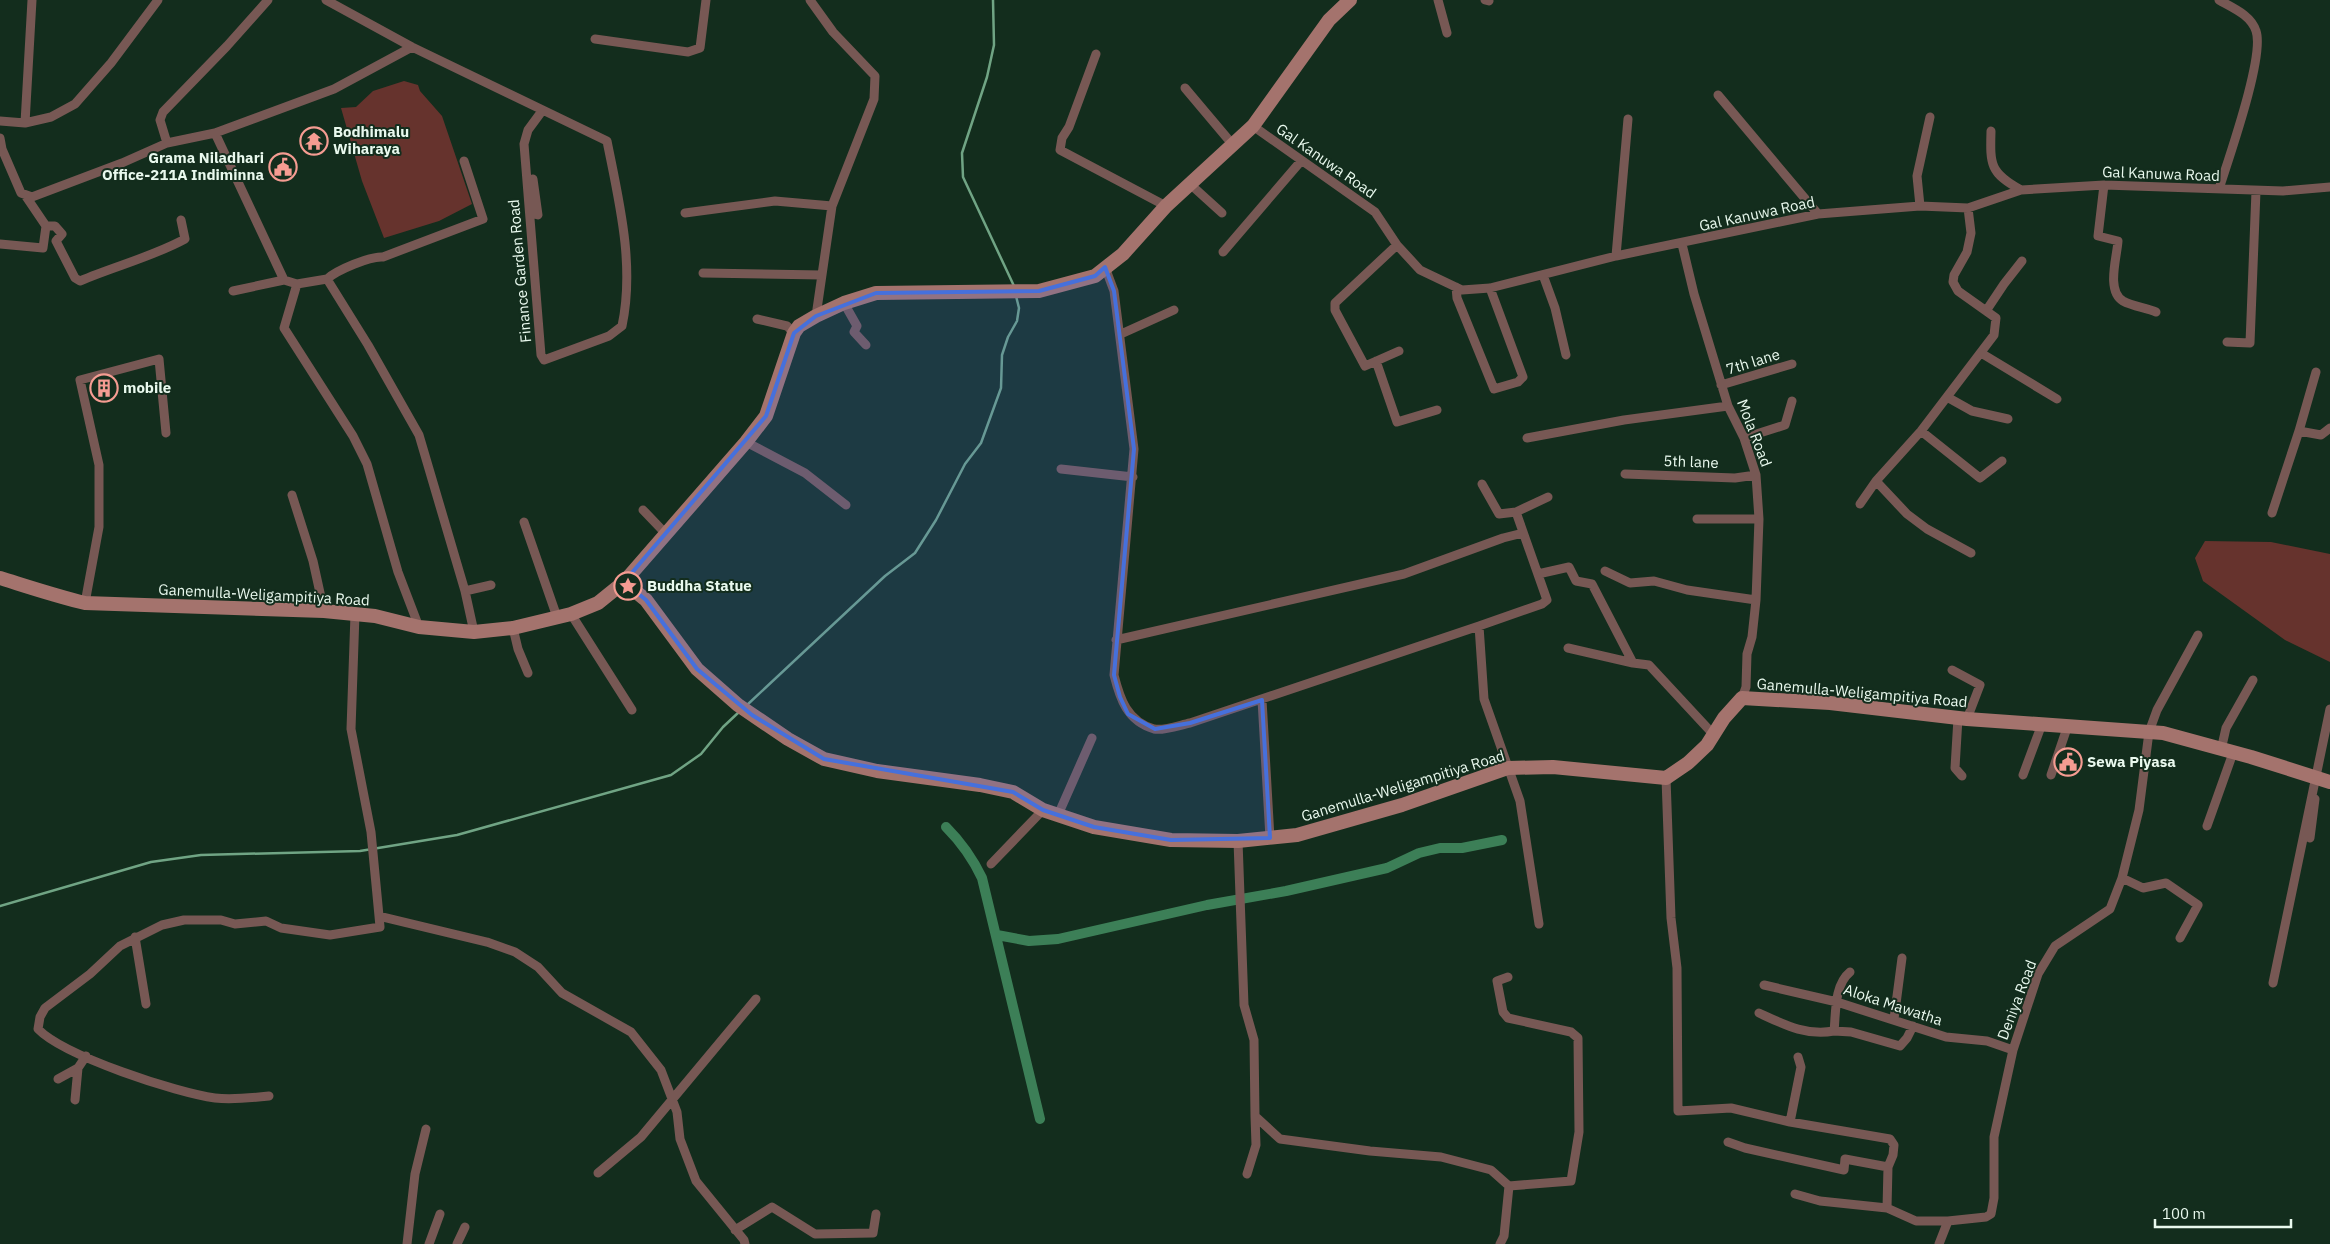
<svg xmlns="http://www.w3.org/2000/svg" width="2330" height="1244" viewBox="0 0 2330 1244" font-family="'IBM Plex Sans',sans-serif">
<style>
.green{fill:#66332d}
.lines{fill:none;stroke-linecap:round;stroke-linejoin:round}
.stream{stroke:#70a484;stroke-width:2.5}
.canal{stroke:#3c7f57;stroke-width:10}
.street{stroke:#775854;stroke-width:9}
.secondary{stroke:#a4736d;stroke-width:14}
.marked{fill:#4670dc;fill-opacity:0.2;stroke:#4670dc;stroke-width:4;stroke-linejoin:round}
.labels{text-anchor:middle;stroke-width:4;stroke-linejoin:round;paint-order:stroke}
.poi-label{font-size:15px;font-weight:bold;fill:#e9f9ee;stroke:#132d1d;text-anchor:start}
.street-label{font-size:15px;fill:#e9f9ee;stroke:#132d1d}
</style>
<rect width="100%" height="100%" fill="#132d1d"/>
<path class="green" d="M404 81 418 85 420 91 442 116 472 204 439 221 384 238 362 181 341 108 356 107 373 91Z
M2205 541 2271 542 2330 554V662L2285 640 2203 581 2195 558Z"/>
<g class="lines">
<path class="stream" d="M993 0 994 45 987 77 962 153 963 177 1014 286
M747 705 885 576 915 553 936 520 965 464 981 443 1001 388 1002 355 1008 337 1017 321 1019 308 1016 296
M0 906 151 862 201 855 360 851 457 835 671 775 701 754 723 727 739 712"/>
<path class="canal" d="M946 827C962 843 972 857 982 878L1040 1119
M997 935 1029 941 1058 939 1207 905 1286 891 1387 868 1419 853 1440 848H1462L1502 840"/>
<path class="street" d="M326 0 412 47 607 141C619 201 635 265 622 326L609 336 544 360 541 355 524 144 528 130 542 111
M810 0 833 32 875 76 874 99 832 206 816 316
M1438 0 1447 33
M1485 0 1489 1
M2219 0C2233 8 2251 15 2256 31 2265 56 2228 160 2219 189
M595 39 688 52 700 48 706 0
M1096 54 1069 127 1062 138 1060 150 1166 206
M1185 88 1233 145
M1718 95 1818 214
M0 121 25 123 51 117 75 104 111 63 158 0
M25 123 32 0
M1253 126 1375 212 1397 245 1420 270 1462 290 1490 288 1616 256 1818 214 1920 206 1968 208 2021 190 2104 185 2283 191 2330 187
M1991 131C1990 165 1990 173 2021 190
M215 133 334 89 412 47
M0 138 2 149 21 193 32 197 122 163 167 143 215 133 284 280 297 284 284 328 353 436 367 464 398 572 419 627
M167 143 160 120 163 112 227 46 268 0
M1190 184 1222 213
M2104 185 2098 236 2118 241C2117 257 2106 291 2123 301 2132 306 2146 308 2156 312
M1920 206 1917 176 1930 117
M1968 208 1971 233 1967 252 1954 275 1953 282 1958 291 1996 318 1994 335 1921 431 1876 481 1907 514 1927 529 1971 553
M530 213 538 215 533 179
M685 213 775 201 832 206
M46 226H55L62 234 56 241 75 278 80 281C115 266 152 257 185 239L181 220
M0 244 43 248 46 226 25 195
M1682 244 1694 294 1728 406 1744 438 1756 475 1759 519 1756 600 1752 637 1747 654 1746 687 1742 698
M1397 245 1335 303V310L1365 366 1399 351
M1223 252 1301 161
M1616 256 1628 119
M1105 267 1114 291 1134 449 1114 675C1120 699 1127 721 1154 729 1164 731 1180 725 1190 723L1479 626 1484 699 1520 801 1539 924
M703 273 822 275
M1543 275 1555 308 1566 355
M327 279C337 270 370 256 383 257L483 219 464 161
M297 284 327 279 368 345 419 435 465 591 474 632
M1456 287 1457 298 1494 389 1518 382 1523 377 1490 288
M233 291 284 280
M844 303 857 326 854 332 866 345
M1986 311 2004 284 2022 261
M757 319 787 326 794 333
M1121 334 1174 310
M2227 342 2250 343 2256 191
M1981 353 2057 399
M1376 361 1397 422 1437 410
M1721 385 1792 364
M1947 397 1972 411 2008 419
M1921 431 1980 478 2002 461
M2299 431 2316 372
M1527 438 1624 420 1728 406
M1744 438 1785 425 1792 401
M746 442 805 473 846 505
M1061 469 1133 477
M1625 474 1735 478 1756 475
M292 495 313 561 324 611
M1860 504 1876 481
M643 510 666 534
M1516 512 1548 497
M2272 513 2299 431 2321 435 2330 428
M1697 519H1759
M524 522 557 617
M1605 571 1630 583 1654 581 1687 590 1756 600
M1538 574 1569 567 1576 581 1592 584 1633 663 1649 665 1713 734
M465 591 491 585
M85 603 99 527V465L80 380 159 359 166 433
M355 614 351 729 371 832 379 916 487 942 515 952 538 967 562 993 631 1032 661 1070 677 1112 680 1139 696 1181 744 1240 745 1244
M571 614 632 710
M1479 626 1542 604 1547 600 1516 512 1499 514 1482 484
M513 628 518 649 528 673
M1116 640 1404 574 1503 538 1523 533
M1568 648 1633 663
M1952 670 1980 685 1967 719
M1262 700 1270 838
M1958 718 1955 768 1962 776
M2221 750 2226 728 2253 680
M2023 775 2042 724
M2051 775 2068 725
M1666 778 1671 918 1677 968 1678 1111 1731 1108 1790 1122 1890 1139 1894 1145 1893 1155 1888 1167 1887 1208 1916 1221H1948
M1058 815 1092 738
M2207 826 2233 753
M2310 838 2315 799
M1238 841 1244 1005 1254 1040 1255 1116 1280 1139 1370 1151 1441 1157 1491 1170 1509 1186 1504 1236 1500 1244
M991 864 1043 810
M2122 878 2143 888 2166 883 2198 905 2180 938
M135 937 146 1004
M1850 972C1834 985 1836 1013 1834 1031L1851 1032 1900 1046 1907 1038 1913 1026
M1508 977 1497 981 1503 1012 1508 1018 1571 1032 1578 1038 1579 1132 1571 1181 1509 1186
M2273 983 2330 709
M1764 985 1837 1002 1946 1037 1987 1041 2013 1050
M1759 1013C1785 1025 1806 1036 1834 1031
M1894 1019 1902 958
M58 1079 78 1068
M269 1096C251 1098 233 1100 215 1098 177 1093 64 1056 38 1029L40 1017 45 1008 90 974 120 946 162 925 184 920H221L235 924 266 921 281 928 330 935 380 927 379 916
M75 1100 78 1068 86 1056
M1790 1122 1801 1067 1798 1057
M1728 1142 1745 1148 1844 1170 1845 1159 1888 1167
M598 1173 641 1137 756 999
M1247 1174 1256 1145 1255 1116
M1795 1194 1820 1201 1887 1208
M735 1230 772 1207 815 1234 873 1233 876 1214
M407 1244 415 1174 426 1129
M429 1244 440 1214
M457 1244 465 1227
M1939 1244 1948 1221 1986 1217 1991 1214 1994 1198V1137L2013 1050 2038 974 2055 946 2110 909 2122 878 2139 810 2149 732 2157 710 2198 635"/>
<path class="secondary" d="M0 578C29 587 56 596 85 603L324 611 375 616 419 627 474 632 513 628 571 614 598 603 624 582 646 600 697 669 738 705 788 739 824 759 877 771 980 785 1013 792 1043 810 1094 827 1171 840 1238 841 1297 835 1402 805 1508 768 1553 767 1666 778 1688 763 1707 745 1724 718 1742 698 1830 703 1967 719 2163 733 2251 757 2330 782
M624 582 746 442 766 416 794 333 799 326 816 316 844 303 876 293 1039 291 1095 276 1123 254 1166 206 1253 126 1329 20 1350 0"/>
</g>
<path class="marked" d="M1105 267 1114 291 1134 449 1114 675 1120 697 1128 714 1155 729 1190 723 1262 700 1270 838 1171 840 1094 827 1043 810 1013 792 824 759 752 715 697 669 646 600 624 582 766 416 794 333 816 316 876 293 1039 291 1095 276Z"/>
<defs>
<g id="temple-ring" transform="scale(1.4375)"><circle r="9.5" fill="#132d1d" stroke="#f59c92" stroke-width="1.5"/><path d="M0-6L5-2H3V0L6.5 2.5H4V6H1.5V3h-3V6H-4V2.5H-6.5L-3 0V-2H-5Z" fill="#f59c92"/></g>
<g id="civic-ring" transform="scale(1.4375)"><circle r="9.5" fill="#132d1d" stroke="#f59c92" stroke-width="1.5"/><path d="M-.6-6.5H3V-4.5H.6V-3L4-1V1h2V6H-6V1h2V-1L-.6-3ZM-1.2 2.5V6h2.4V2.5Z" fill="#f59c92"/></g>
<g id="building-ring" transform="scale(1.4375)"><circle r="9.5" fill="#132d1d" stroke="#f59c92" stroke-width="1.5"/><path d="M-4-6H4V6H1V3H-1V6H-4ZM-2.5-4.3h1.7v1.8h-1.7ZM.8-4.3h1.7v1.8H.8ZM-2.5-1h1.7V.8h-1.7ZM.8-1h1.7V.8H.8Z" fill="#f59c92"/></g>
<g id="sight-ring" transform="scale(1.4375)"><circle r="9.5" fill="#132d1d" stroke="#f59c92" stroke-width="1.5"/><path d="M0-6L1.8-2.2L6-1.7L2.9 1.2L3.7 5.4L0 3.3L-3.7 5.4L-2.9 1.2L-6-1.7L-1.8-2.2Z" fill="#f59c92"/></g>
</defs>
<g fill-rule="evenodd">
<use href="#temple-ring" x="314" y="141"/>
<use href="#civic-ring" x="283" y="167"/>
<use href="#building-ring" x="104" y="388"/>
<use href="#sight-ring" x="628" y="586"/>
<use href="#civic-ring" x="2068" y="762"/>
</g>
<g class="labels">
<g class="poi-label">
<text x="333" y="137">Bodhimalu<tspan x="333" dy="17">Wiharaya</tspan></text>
<text x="264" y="163" text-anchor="end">Grama Niladhari<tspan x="264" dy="17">Office-211A Indiminna</tspan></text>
<text x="123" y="393">mobile</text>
<text x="647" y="591">Buddha Statue</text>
<text x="2087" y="767">Sewa Piyasa</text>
</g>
<g class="street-label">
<text transform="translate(1326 161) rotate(35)" y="5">Gal Kanuwa Road</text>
<text transform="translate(2161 174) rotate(2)" y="5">Gal Kanuwa Road</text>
<text transform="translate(1757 214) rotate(-12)" y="5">Gal Kanuwa Road</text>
<text transform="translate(520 271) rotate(-95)" y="5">Finance Garden Road</text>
<text transform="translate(1753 362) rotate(-17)" y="5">7th lane</text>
<text transform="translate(1754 433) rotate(69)" y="5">Mola Road</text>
<text transform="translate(1691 462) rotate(2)" y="5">5th lane</text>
<text transform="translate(264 595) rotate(3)" y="5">Ganemulla-Weligampitiya Road</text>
<text transform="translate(1862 693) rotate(5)" y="5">Ganemulla-Weligampitiya Road</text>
<text transform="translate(1403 786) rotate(-17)" y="5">Ganemulla-Weligampitiya Road</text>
<text transform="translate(2017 1000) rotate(-69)" y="5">Deniya Road</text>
<text transform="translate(1893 1005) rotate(18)" y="5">Aloka Mawatha</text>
</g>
</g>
<path d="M2155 1219v8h136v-8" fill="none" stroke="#e9f9ee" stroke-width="2.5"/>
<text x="2162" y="1219" font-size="15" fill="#e9f9ee" stroke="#132d1d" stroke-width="4" paint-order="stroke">100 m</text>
</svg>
